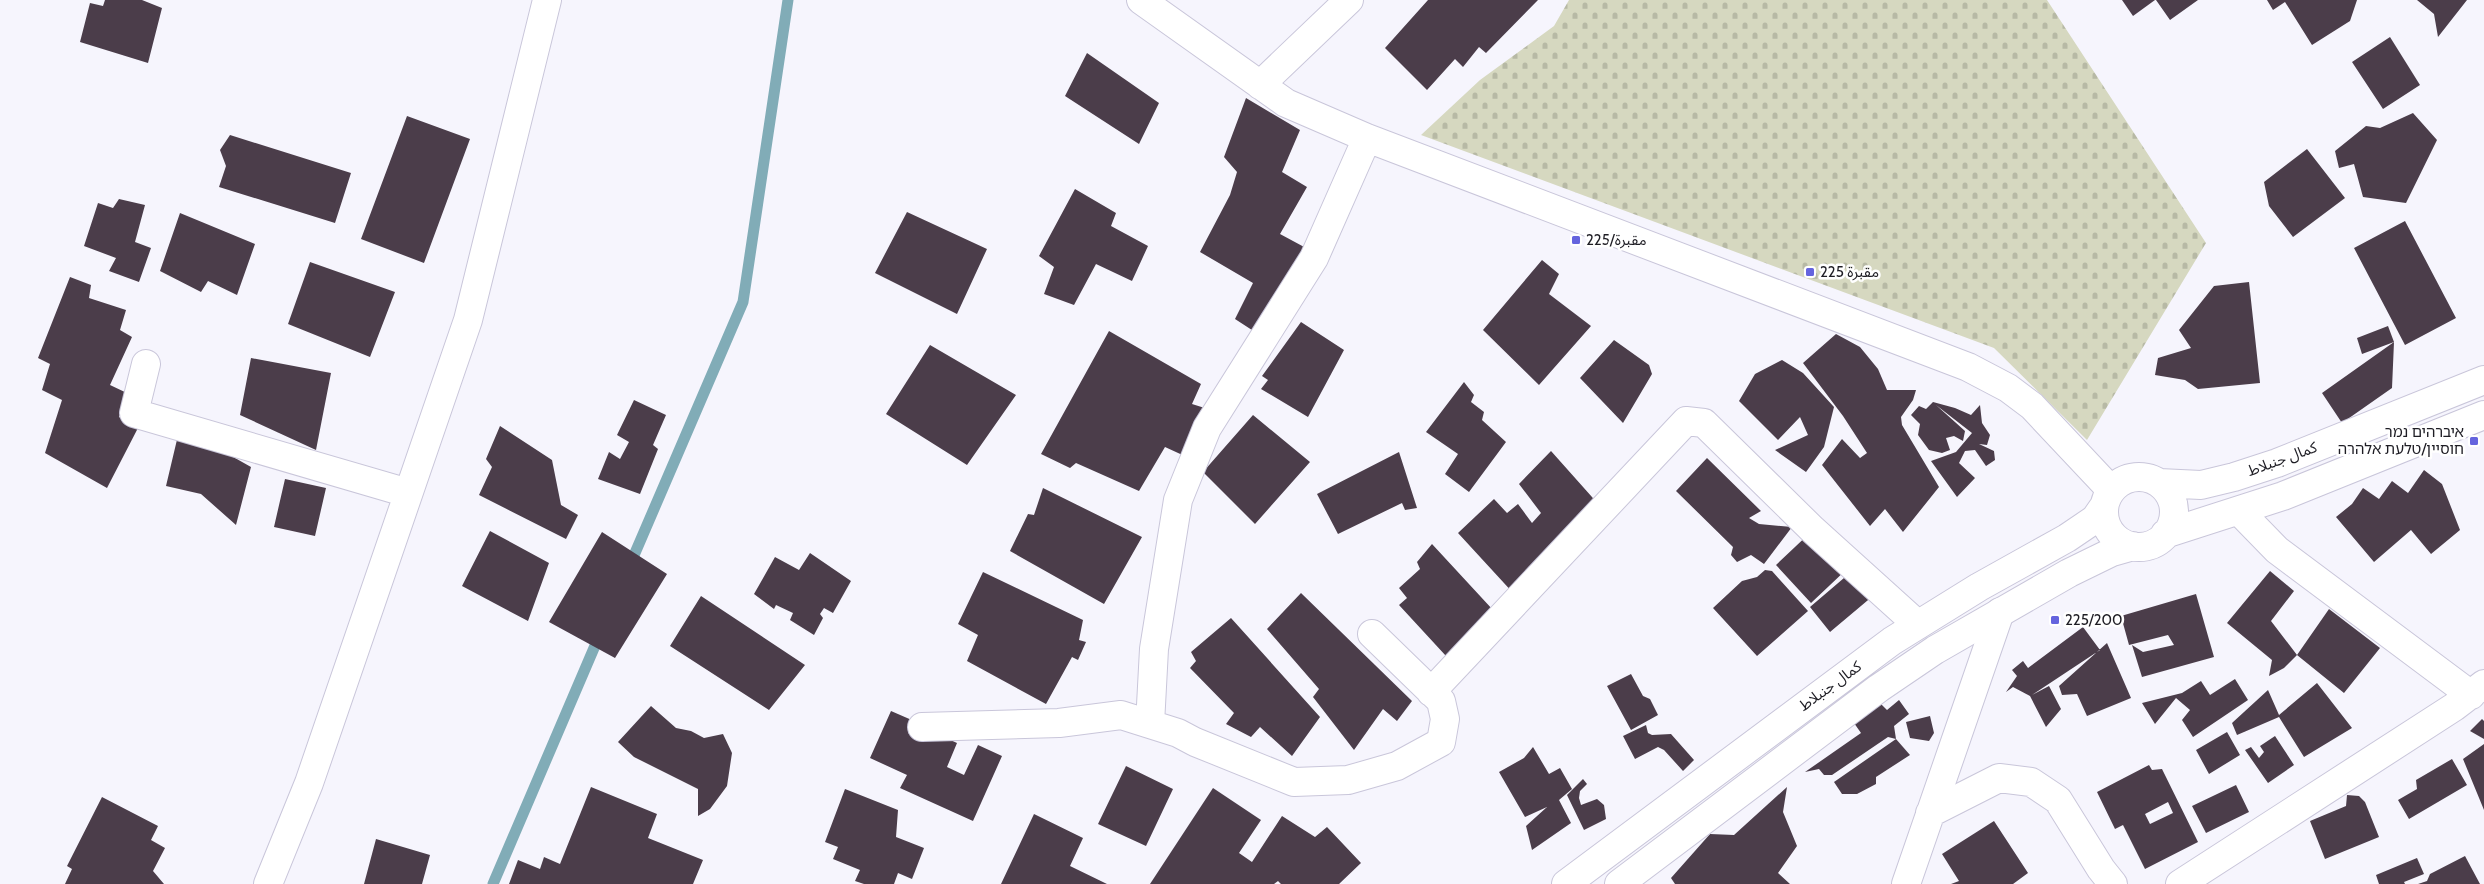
<svg xmlns="http://www.w3.org/2000/svg" width="2484" height="884" viewBox="0 0 2484 884" font-family="Cabin,'Noto Sans Arabic','Noto Sans Hebrew',sans-serif">
<style>
.cemetery{fill:url(#cemetery-stones)}
.lines{fill:none;stroke-linecap:round;stroke-linejoin:round}
.stream{stroke:#81acb7;stroke-width:11}
.building{fill:#4b3d4a;fill-rule:evenodd}
.minor-casing{stroke:#c9c6da;stroke-width:30}
.major-casing{stroke:#c9c6da;stroke-width:30}
.minor{stroke:#fff;stroke-width:28}
.major{stroke:#fff;stroke-width:28}
.poi-dot{fill:#6564de;stroke:#fff;stroke-width:2}
.labels{text-anchor:middle;stroke-width:5;stroke-linejoin:round;paint-order:stroke}
.poi-label{font-size:15px;fill:#1e1d24;stroke:#fff;text-anchor:start}
.street-label{font-size:15px;fill:#1e1d24;stroke:#fff}
</style>
<defs>
<pattern id="cemetery-stones" width="16" height="16" patternUnits="userSpaceOnUse" patternTransform="scale(1.25)"><rect width="16" height="16" fill="#d6d8c0"/><path d="M2 7V4a2 2 0 0 1 4 0v3zM10 15v-3a2 2 0 0 1 4 0v3z" fill="#b7b9a5"/></pattern>
</defs>
<rect width="100%" height="100%" fill="#f6f5fd"/>
<path class="cemetery" d="M1569 0H2047L2206 243 2087 440 1994 348 1421 135 1480 80 1554 26Z"/>
<g class="lines">
<path class="stream" d="M629 567 743 302 788 0
M493 884 600 634"/>
</g>
<path class="building" d="M105 0H142L162 8 148 63 80 42 90 3 103 6Z
M1428 0H1538L1486 53 1479 47 1463 67 1455 59 1427 90 1385 48Z
M2122 0H2155L2133 16Z
M2156 0H2198L2170 20Z
M2267 0H2357L2350 21 2312 45 2285 2 2273 10Z
M2417 0H2467L2438 37 2434 14Z
M2390 37 2420 85 2383 109 2352 62Z
M1087 53 1159 103 1139 144 1065 96Z
M1246 98 1300 130 1282 172 1307 187 1280 234 1306 248 1255 332 1235 319 1253 283 1200 252 1230 195 1237 172 1224 157Z
M2413 113 2437 140 2406 203 2363 197 2354 164 2339 168 2335 151 2366 126 2380 128Z
M407 116 470 139 424 263 361 239Z
M230 135 351 173 335 223 219 187 226 166 220 150Z
M2307 149 2345 198 2293 237 2269 206 2264 182Z
M1075 189 1116 213 1111 226 1148 246 1132 281 1096 264 1074 305 1044 294 1054 267 1039 256Z
M119 199 145 205 135 242 151 248 139 282 109 271 116 258 84 246 98 203 113 208Z
M907 212 987 249 957 314 875 273Z
M180 213 255 244 237 295 208 281 201 292 160 271Z
M2405 221 2456 318 2405 345 2354 248Z
M1542 260 1559 274 1549 294 1591 326 1539 385 1483 330Z
M310 262 395 292 370 357 288 324Z
M70 277 91 285 89 298 126 310 120 330 132 337 110 385 129 394 119 417 139 426 107 488 45 453 62 400 42 390 50 364 38 358Z
M2249 282 2260 383 2198 389 2185 380 2155 375 2158 358 2191 348 2179 330 2214 286Z
M1301 322 1344 350 1308 417 1261 389 1268 380 1262 376Z
M2388 326 2394 342 2392 388 2342 423 2322 393 2394 342 2362 354 2357 338Z
M1109 331 1201 384 1192 404 1211 410 1189 458 1165 447 1139 491 1076 463 1070 468 1041 454Z
M1836 334 1860 347 1878 369 1887 390H1916L1913 400 1901 417 1902 425 1939 487 1903 532 1885 509 1870 526 1822 465 1842 439 1860 458 1867 453 1843 416 1803 363Z
M1614 340 1649 365 1652 374 1623 423 1580 378Z
M930 345 1016 395 967 465 886 414Z
M251 358 331 373 316 450 240 415Z
M1782 360 1803 373 1834 407 1824 447 1806 472 1775 450 1808 435 1800 417 1778 440 1739 401 1755 374Z
M1464 382 1474 395 1471 402 1484 412 1482 420 1506 442 1469 492 1445 474 1458 454 1426 432Z
M634 400 666 415 653 445 658 449 640 494 598 479 609 452 620 459 629 442 617 435Z
M1933 402 1955 408 1971 415 1980 405 1982 423 1990 435 1987 445 1979 444 1994 451 1995 460 1986 466 1975 450 1965 451 1959 463 1975 478 1957 497 1931 461 1956 452 1972 433 1936 405 1965 431 1963 441 1954 436 1946 438 1950 450 1942 453 1929 450 1918 435 1920 424 1911 415 1919 406 1926 409Z
M1253 415 1310 462 1255 524 1203 472Z
M500 426 552 460 561 505 578 515 566 539 479 495 492 467 486 459Z
M180 427 251 467 236 525 201 494 166 486Z
M1551 451 1600 506 1515 595 1458 533 1494 499 1507 513 1518 504 1532 523 1541 513 1519 484Z
M1399 452 1417 508 1405 510 1402 503 1338 534 1317 494Z
M1707 458 1761 511 1749 518 1759 524 1792 527 1764 564 1751 555 1737 562 1731 555 1733 547 1676 491Z
M2424 470 2442 484 2460 530 2431 554 2411 530 2374 562 2336 517 2352 504 2363 488 2379 499 2392 481 2408 493Z
M285 479 326 488 315 536 274 527Z
M1043 488 1142 537 1104 604 1010 551 1028 514 1034 515Z
M1813 530 1821 555 1828 563 1837 559 1847 569 1811 603 1776 565Z
M490 531 549 563 528 621 462 586Z
M602 532 667 574 615 658 549 622Z
M1432 544 1493 610 1446 656 1399 605 1407 598 1399 588 1420 569 1417 562Z
M810 553 851 581 833 613 824 608 820 614 823 618 814 635 790 620 793 613 776 605 774 609 754 594 775 557 799 570Z
M1765 570 1772 571 1808 611 1757 656 1713 608 1742 581 1757 577Z
M2270 571 2294 591 2271 621 2297 655 2284 668 2269 676 2272 660 2227 623Z
M983 572 1083 620 1079 640 1086 642 1078 660 1072 657 1046 704 967 661 978 635 958 624Z
M1851 572 1880 590 1830 632 1810 607Z
M1301 593 1412 701 1397 721 1383 709 1354 750 1313 697 1319 689 1267 629Z
M2196 594 2214 657 2142 677 2132 645 2143 652 2174 645 2168 635 2129 645 2121 616Z
M701 596 805 665 769 710 670 646Z
M2329 609 2380 648 2344 693 2297 655Z
M1231 618 1320 717 1292 756 1260 727 1251 737 1226 724 1234 713 1190 668 1196 661 1191 652Z
M2083 627 2100 650 2032 695 2049 686 2061 709 2046 727 2030 696 2013 687 2006 692 2017 676 2012 670 2023 661 2028 668Z
M2107 643 2131 698 2087 716 2077 694 2062 695 2059 686Z
M1631 674 1643 696 1650 699 1658 715 1631 730 1607 686Z
M2235 679 2248 700 2193 737 2182 720 2190 710 2176 698 2155 724 2142 703 2182 693 2201 681 2210 695Z
M2317 683 2352 728 2304 757 2279 717 2237 735 2232 723 2268 690 2279 715Z
M1899 700 1909 714 1894 726 1896 739 1910 755 1876 777V784L1857 794H1842L1834 782 1896 739 1888 737 1832 775H1824L1819 769 1805 772 1861 733 1854 723 1881 704 1887 710Z
M651 706 676 728 691 731 704 738 723 734 732 753 727 786 710 809 698 816V789L634 757 618 742Z
M891 711 914 721 908 733 922 740V727L957 743 947 767 964 775 978 745 1002 756 973 821 900 788 907 775 870 758Z
M1930 716 1934 733 1929 741 1910 738 1906 722Z
M2482 719 2484 721V739L2470 731Z
M1646 725 1648 733 1652 735 1671 734 1694 760 1683 771 1664 750 1658 747 1635 759 1623 736Z
M2227 732 2240 755 2209 774 2196 750Z
M2275 736 2294 765 2268 783 2245 750 2251 747 2259 758 2264 752 2260 746Z
M2484 744V810L2463 759Z
M1533 747 1549 774 1560 768 1572 789 1559 800 1571 823 1532 850 1526 826 1547 807 1525 817 1499 772 1524 758Z
M2452 759 2467 785 2409 819 2398 800 2417 789 2416 780Z
M2149 765 2152 770 2162 769 2198 842 2145 869 2123 825 2115 829 2097 792ZM2168 802 2173 813 2150 824 2145 814Z
M1126 766 1173 789 1146 846 1098 824Z
M1583 779 1587 784 1580 791 1579 798 1581 805 1597 799 1604 805 1606 819 1584 830 1567 795Z
M2236 785 2249 812 2206 833 2192 806Z
M591 787 657 814 648 838 703 860 693 884H509L518 860 540 869 544 857 560 864Z
M1787 787 1783 812 1797 846 1778 873 1790 884H1675L1671 878 1710 834 1734 835Z
M1213 788 1261 820 1239 853 1252 862 1282 816 1315 837 1327 827 1361 863 1339 884H1281L1278 881 1274 884H1150Z
M845 789 898 810 896 837 924 848 912 879 898 873 894 884H864L855 881 860 870 833 859 838 847 825 842Z
M2347 795 2359 796 2365 802 2379 837 2325 859 2310 821 2346 806Z
M102 797 158 826 151 840 165 848 153 871 164 884H65L72 869 67 866Z
M1034 814 1083 838 1070 866 1107 884H1001Z
M1994 821 2028 873 2013 884H1951L1959 881 1942 854Z
M376 839 430 855 422 884H364Z
M2465 856 2480 884H2418L2427 881 2430 874Z
M2417 858 2424 874 2404 882 2405 884H2379L2376 875Z"/>
<g class="lines">
<g class="minor-casing">
<path id="minor" d="M1141 0 1286 103 1367 138 1968 367 2008 388 2032 406 2111 490
M1260 85 1349 0
M146 364 134 413 408 493
M2239 511 2277 550 2471 695
M1431 692 1686 421 1704 423 1813 530 1917 624
M1150 724 1154 649 1178 500 1207 428 1314 258 1367 138
M922 727 1059 723 1121 715 1178 733 1195 742 1294 782 1348 780 1397 766 1441 742 1445 719 1441 701 1372 634
M1930 813 1999 778 2031 782 2058 800 2101 869 2113 884
M268 884 309 783 468 320 547 0
M1906 884 2000 612
M2180 884 2454 707 2484 684"/>
</g>
<g class="major-casing">
<path id="major" d="M2104 512a35 35 0 1 1 70 0a35 35 0 1 1-70 0Z
M2159 483 2201 485 2234 477 2277 463 2484 380
M2165 534 2283 496 2484 415
M1566 884 1892 641 1979 587 2067 538 2095 519 2104 506
M1619 884 1879 688 1935 650 2069 573 2112 552 2133 546"/>
</g>
<use href="#minor" class="minor"/>
<use href="#major" class="major"/>
</g>
<g class="poi-dot">
<rect x="1571" y="235" width="10" height="10" rx="2.5"/>
<rect x="1805" y="267" width="10" height="10" rx="2.5"/>
<rect x="2469" y="436" width="10" height="10" rx="2.5"/>
<rect x="2050" y="615" width="10" height="10" rx="2.5"/>
</g>
<g class="labels">
<g class="poi-label">
<text x="1586" y="245">مقبرة/225</text>
<text x="1820" y="277">مقبرة 225</text>
<text x="2464" y="437" text-anchor="end">איברהים נמר<tspan x="2464" dy="17">חוסיין/טלעת אלהרה</tspan></text>
<text x="2065" y="625">225/200</text>
</g>
<g class="street-label">
<text transform="translate(2282 459) rotate(-20)" y="5">كمال جنبلاط</text>
<text transform="translate(1830 686) rotate(-36)" y="5">كمال جنبلاط</text>
</g>
</g>
</svg>
